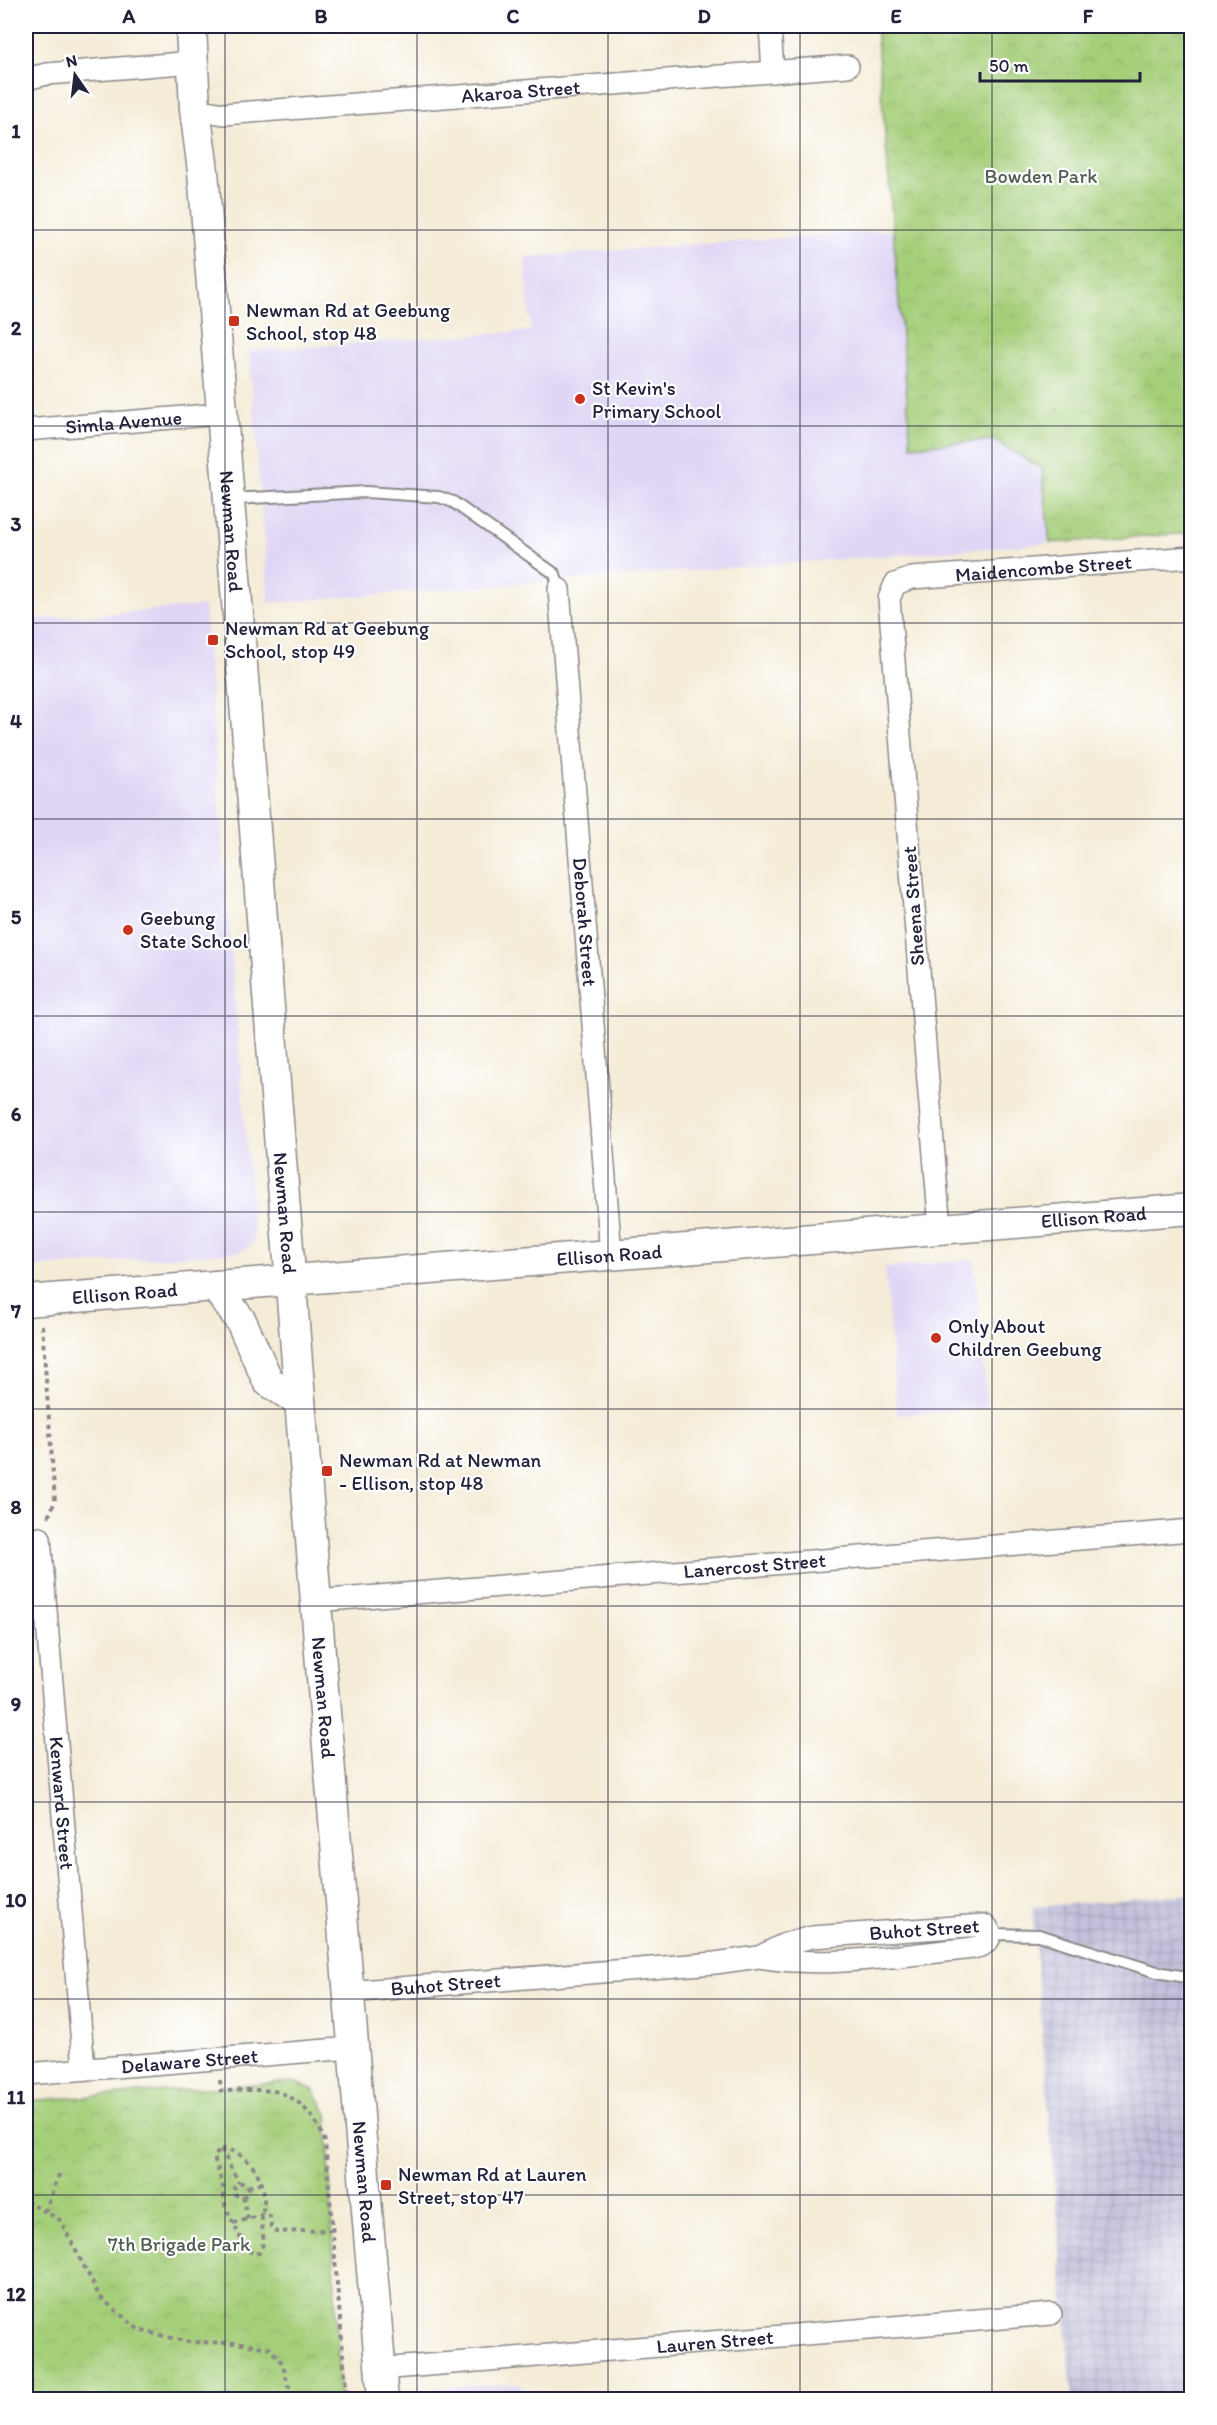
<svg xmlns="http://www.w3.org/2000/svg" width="1217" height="2425" viewBox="0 0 1217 2425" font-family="Itim,sans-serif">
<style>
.built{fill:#dfd5f5}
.industrial{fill:url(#industrial-grid)}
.park{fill:url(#park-crowns);stroke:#64785a;stroke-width:1.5}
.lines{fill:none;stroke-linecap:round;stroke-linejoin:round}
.lane-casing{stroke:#8b8789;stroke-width:14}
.street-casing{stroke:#8b8789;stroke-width:24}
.secondary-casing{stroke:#8b8789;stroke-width:33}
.path{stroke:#8b8789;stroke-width:4;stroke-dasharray:4.5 4.5;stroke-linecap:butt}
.lane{stroke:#fff;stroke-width:10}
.street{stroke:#fff;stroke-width:21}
.secondary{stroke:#fff;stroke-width:30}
.grid{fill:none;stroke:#22223b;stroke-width:1.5;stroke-opacity:0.55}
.poi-dot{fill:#c8321e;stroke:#fff;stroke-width:2}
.labels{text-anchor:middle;stroke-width:4.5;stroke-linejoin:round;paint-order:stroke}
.street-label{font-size:20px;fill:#22223b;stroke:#fff}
.park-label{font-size:20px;fill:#505f51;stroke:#fff}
.poi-label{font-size:20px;fill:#22223b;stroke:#fff;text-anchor:start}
.neatline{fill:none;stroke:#22223b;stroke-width:2}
.grid-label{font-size:20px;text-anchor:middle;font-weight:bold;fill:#22223b}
</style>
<defs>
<pattern id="industrial-grid" width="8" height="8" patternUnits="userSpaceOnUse" patternTransform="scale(1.5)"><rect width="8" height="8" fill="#c3c1db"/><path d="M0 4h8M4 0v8" fill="none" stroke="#a7a6bd"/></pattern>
<pattern id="park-crowns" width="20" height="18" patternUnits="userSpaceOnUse" patternTransform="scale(1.5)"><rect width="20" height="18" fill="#a6cf7a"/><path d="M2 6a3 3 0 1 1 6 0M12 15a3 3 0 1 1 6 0" fill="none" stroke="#8fb16a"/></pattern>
</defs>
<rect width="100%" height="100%" fill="#fff"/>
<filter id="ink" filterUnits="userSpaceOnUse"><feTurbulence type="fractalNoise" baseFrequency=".0167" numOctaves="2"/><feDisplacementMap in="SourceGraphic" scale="12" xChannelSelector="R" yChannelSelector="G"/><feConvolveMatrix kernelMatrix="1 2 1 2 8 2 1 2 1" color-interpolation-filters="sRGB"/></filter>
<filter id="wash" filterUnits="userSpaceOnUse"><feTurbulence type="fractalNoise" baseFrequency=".008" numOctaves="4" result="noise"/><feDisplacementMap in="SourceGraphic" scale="24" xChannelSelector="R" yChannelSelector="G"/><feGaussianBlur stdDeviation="1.35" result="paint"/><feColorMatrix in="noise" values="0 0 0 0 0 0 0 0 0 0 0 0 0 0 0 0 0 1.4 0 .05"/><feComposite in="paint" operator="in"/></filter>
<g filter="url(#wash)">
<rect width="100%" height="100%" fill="#f4ecd7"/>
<path class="built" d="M894 230 911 446 994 440 1042 469 1050 543 269 603 249 351 531 331 525 257Z
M204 606 254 1239 247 1248 237 1252 26 1268V620Z
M974 1259 987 1408 897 1415 885 1268Z
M521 2383 522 2399H423L439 2388Z"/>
<path class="industrial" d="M1191 1894V2399H1072L1032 1907Z"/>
<path class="park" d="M876 26H1191V533L1050 543 1042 469 994 440 911 446Z
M293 2082 314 2090 327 2114 340 2399H26V2101Z"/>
</g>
<g filter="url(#ink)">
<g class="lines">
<g class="lane-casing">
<path id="lane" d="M232 499 366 492 439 497 453 502 555 574 559 589
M991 1934 1039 1935 1157 1972 1192 1978"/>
</g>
<g class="street-casing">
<g id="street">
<path d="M770 26 773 72"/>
<path d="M26 79 47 74 194 62"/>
<path id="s1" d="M195 109 224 114 848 66"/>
<path id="s2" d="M26 430 221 414"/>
<path id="s3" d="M559 589 611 1255"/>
<path id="s4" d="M940 1229 889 599 895 584 912 578 1192 557"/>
<path id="s5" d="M40 1538 84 2069"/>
<path id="s6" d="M316 1601 1192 1530"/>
<path id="s7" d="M348 1992 715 1963 759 1957 785 1944 812 1937 983 1925 987 1927 991 1934C988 1947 977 1947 966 1949 901 1955 822 1969 759 1957"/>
<path id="s8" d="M26 2074 352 2048"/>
<path id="s9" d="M380 2369 1051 2314"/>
</g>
</g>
<g class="secondary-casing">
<g id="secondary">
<path id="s10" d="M191 26 195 109 203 171 320 1653 383 2400"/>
<path d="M215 1286 241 1321 268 1381 300 1402"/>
<path id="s11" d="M26 1301 1192 1209"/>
</g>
</g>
<path class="path" d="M42 1325 55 1501 47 1520
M220 2080 221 2091C238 2091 261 2088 278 2092 301 2099 318 2120 325 2142L347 2400
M221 2149C242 2148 262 2173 264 2193 265 2202 262 2212 262 2221 262 2232 266 2244 259 2253L254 2254 246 2249 225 2206 223 2187 214 2157Z
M221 2149 239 2183
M234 2190a7 7 0 1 1 14 0a7 7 0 1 1-14 0Z
M248 2187 262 2183
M243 2197 248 2219
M26 2201 60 2220 100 2297 139 2330 188 2342 235 2343 270 2348 283 2364 292 2400
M45 2212 60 2172
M233 2223 262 2215 270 2216 271 2227 276 2232 332 2230"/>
<use href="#lane" class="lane"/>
<use href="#street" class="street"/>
<use href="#secondary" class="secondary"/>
</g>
</g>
<path class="grid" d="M225 26V2400M417 26V2400M608 26V2400M800 26V2400M992 26V2400M26 230H1192M26 426H1192M26 623H1192M26 819H1192M26 1016H1192M26 1212H1192M26 1409H1192M26 1606H1192M26 1802H1192M26 1999H1192M26 2195H1192"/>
<g class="poi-dot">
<rect x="228" y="315" width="12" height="12" rx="3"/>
<circle cx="580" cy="399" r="6"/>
<rect x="207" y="634" width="12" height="12" rx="3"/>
<circle cx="128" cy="930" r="6"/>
<circle cx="936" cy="1338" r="6"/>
<rect x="321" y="1465" width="12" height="12" rx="3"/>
<rect x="380" y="2179" width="12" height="12" rx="3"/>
</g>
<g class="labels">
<g class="street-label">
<text dy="7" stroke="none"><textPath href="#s1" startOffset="327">Akaroa Street</textPath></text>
<text dy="7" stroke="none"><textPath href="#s2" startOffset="98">Simla Avenue</textPath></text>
<text dy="7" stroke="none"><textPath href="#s10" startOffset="507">Newman Road</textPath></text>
<text dy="7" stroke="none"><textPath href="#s4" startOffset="798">Maidencombe Street</textPath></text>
<text transform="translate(913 906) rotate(-94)" y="7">Sheena Street</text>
<text dy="7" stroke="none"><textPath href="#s3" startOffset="334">Deborah Street</textPath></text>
<text dy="7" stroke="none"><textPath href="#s10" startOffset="1191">Newman Road</textPath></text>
<text dy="7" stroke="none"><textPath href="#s11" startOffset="1071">Ellison Road</textPath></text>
<text dy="7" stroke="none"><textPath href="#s11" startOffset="585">Ellison Road</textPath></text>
<text dy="7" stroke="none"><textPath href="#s11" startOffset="99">Ellison Road</textPath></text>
<text dy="7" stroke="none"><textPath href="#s6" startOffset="440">Lanercost Street</textPath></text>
<text dy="7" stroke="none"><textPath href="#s10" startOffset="1677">Newman Road</textPath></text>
<text dy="7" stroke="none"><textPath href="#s5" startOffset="266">Kenward Street</textPath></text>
<text dy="7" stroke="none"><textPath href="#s7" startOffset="582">Buhot Street</textPath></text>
<text dy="7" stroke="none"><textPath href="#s7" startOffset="98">Buhot Street</textPath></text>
<text dy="7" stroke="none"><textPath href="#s8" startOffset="164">Delaware Street</textPath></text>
<text dy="7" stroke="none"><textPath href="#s10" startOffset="2163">Newman Road</textPath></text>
<text dy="7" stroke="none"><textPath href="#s9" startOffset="336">Lauren Street</textPath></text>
</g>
<g class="park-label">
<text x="1041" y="183">Bowden Park</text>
<text x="179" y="2251">7th Brigade Park</text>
</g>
<g class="poi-label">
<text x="246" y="317">Newman Rd at Geebung<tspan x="246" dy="23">School, stop 48</tspan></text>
<text x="592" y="395">St Kevin's<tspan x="592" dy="23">Primary School</tspan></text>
<text x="225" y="635">Newman Rd at Geebung<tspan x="225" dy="23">School, stop 49</tspan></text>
<text x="140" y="925">Geebung<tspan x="140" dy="23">State School</tspan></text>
<text x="948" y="1333">Only About<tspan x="948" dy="23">Children Geebung</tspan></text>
<text x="339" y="1467">Newman Rd at Newman<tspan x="339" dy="23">- Ellison, stop 48</tspan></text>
<text x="398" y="2181">Newman Rd at Lauren<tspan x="398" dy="23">Street, stop 47</tspan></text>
</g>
</g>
<rect width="1217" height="2425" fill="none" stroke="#fff" stroke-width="66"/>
<g transform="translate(75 75) rotate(346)" stroke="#ffffff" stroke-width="4.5" paint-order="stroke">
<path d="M0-4.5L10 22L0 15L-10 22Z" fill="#22223b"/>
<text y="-9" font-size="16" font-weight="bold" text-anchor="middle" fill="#22223b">N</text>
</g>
<path d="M980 72v9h160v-9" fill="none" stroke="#22223b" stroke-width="3"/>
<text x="989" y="72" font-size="18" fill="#22223b" stroke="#ffffff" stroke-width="4.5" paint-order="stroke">50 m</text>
<rect x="33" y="33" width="1151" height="2359" class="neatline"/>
<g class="grid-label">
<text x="129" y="23">A</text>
<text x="321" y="23">B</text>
<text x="513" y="23">C</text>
<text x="704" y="23">D</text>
<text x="896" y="23">E</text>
<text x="1088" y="23">F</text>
<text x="16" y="138">1</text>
<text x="16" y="335">2</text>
<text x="16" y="531">3</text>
<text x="16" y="728">4</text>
<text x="16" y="924">5</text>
<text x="16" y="1121">6</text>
<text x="16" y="1318">7</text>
<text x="16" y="1514">8</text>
<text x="16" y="1711">9</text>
<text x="16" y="1907">10</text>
<text x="16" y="2104">11</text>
<text x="16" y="2301">12</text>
</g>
</svg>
